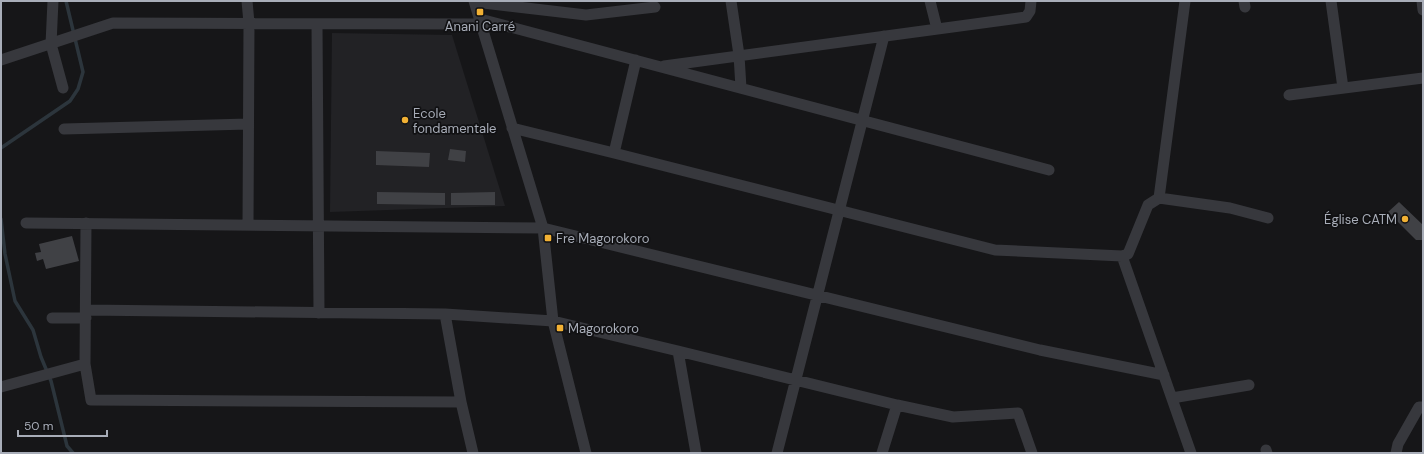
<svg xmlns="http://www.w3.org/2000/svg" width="1424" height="454" viewBox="0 0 1424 454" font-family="'DM Sans',sans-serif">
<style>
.built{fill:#222225}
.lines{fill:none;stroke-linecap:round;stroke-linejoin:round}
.stream{stroke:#2c353c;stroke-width:3.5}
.building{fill:#404145}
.street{stroke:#37383d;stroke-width:11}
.poi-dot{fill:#f2b134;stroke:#111113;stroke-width:1.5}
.labels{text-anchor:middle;stroke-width:3.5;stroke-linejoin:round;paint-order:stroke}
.poi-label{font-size:13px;fill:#a8adb8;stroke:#111113;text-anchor:start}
</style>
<rect width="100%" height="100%" fill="#161618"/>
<path class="built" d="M332 33 452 35 505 206 330 212Z"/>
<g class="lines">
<path class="stream" d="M1 148 70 101 78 89 83 72 66 1
M1 219 5 254 15 301 33 330 41 357 51 381 67 446 73 453"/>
</g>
<path class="building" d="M450 149 466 151 465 162 448 160Z
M376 151 430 153 429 167 376 165Z
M377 192 445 193V205L377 204Z
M495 192V205H451V193Z
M1399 202 1423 225V240H1416L1388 212Z
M72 236 79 261 46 269 43 259 37 261 35 253 41 252 39 244Z"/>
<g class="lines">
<path class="street" d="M53 1 51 44 63 88
M247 1 249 23 248 225
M474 1 543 228 553 321 586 453
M731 1 739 55 741 88
M930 1 937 29
M1244 1 1245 7
M1331 1 1343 88
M1422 1 1423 10
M475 2 586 15 655 7
M480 19 1049 170
M317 25 319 313
M1 60 113 23 481 24
M664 66 1026 17 1030 11 1031 1
M1289 95 1423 78
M512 128 614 153 995 250 1122 256 1128 254 1148 205 1159 198 1230 208 1268 218
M64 129 248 124
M614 153 636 60
M1159 198 1185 1
M26 223 543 228 1040 350 1164 375
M86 223 85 364 91 400 461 402
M1122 256 1191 453
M86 310 445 314 553 321 678 351 897 405 953 417 1018 413 1032 453
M445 314 461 402 473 453
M52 318H86
M678 351 696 453
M1 387 85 364
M1172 398 1249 385
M1266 450 1267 453
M777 453 884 36
M882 453 897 405
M1396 453 1398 444 1419 407H1423"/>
</g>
<g class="poi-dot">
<rect x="476" y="8" width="8" height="8" rx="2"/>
<circle cx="405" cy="120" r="4"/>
<circle cx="1405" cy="219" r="4"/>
<rect x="544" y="234" width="8" height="8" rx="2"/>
<rect x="556" y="324" width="8" height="8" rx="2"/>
</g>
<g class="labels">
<g class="poi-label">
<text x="480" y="31" text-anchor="middle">Anani Carré</text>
<text x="413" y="118">Ecole<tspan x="413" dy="15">fondamentale</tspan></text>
<text x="1397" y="224" text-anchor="end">Église CATM</text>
<text x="556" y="243">Fre Magorokoro</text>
<text x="568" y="333">Magorokoro</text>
</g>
</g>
<rect width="1424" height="454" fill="none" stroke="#a8adb8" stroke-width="4"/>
<path d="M18 430v6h89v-6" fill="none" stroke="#a8adb8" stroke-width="2"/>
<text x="24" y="430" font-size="12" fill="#a8adb8" stroke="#111113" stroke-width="3" paint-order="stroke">50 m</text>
</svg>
